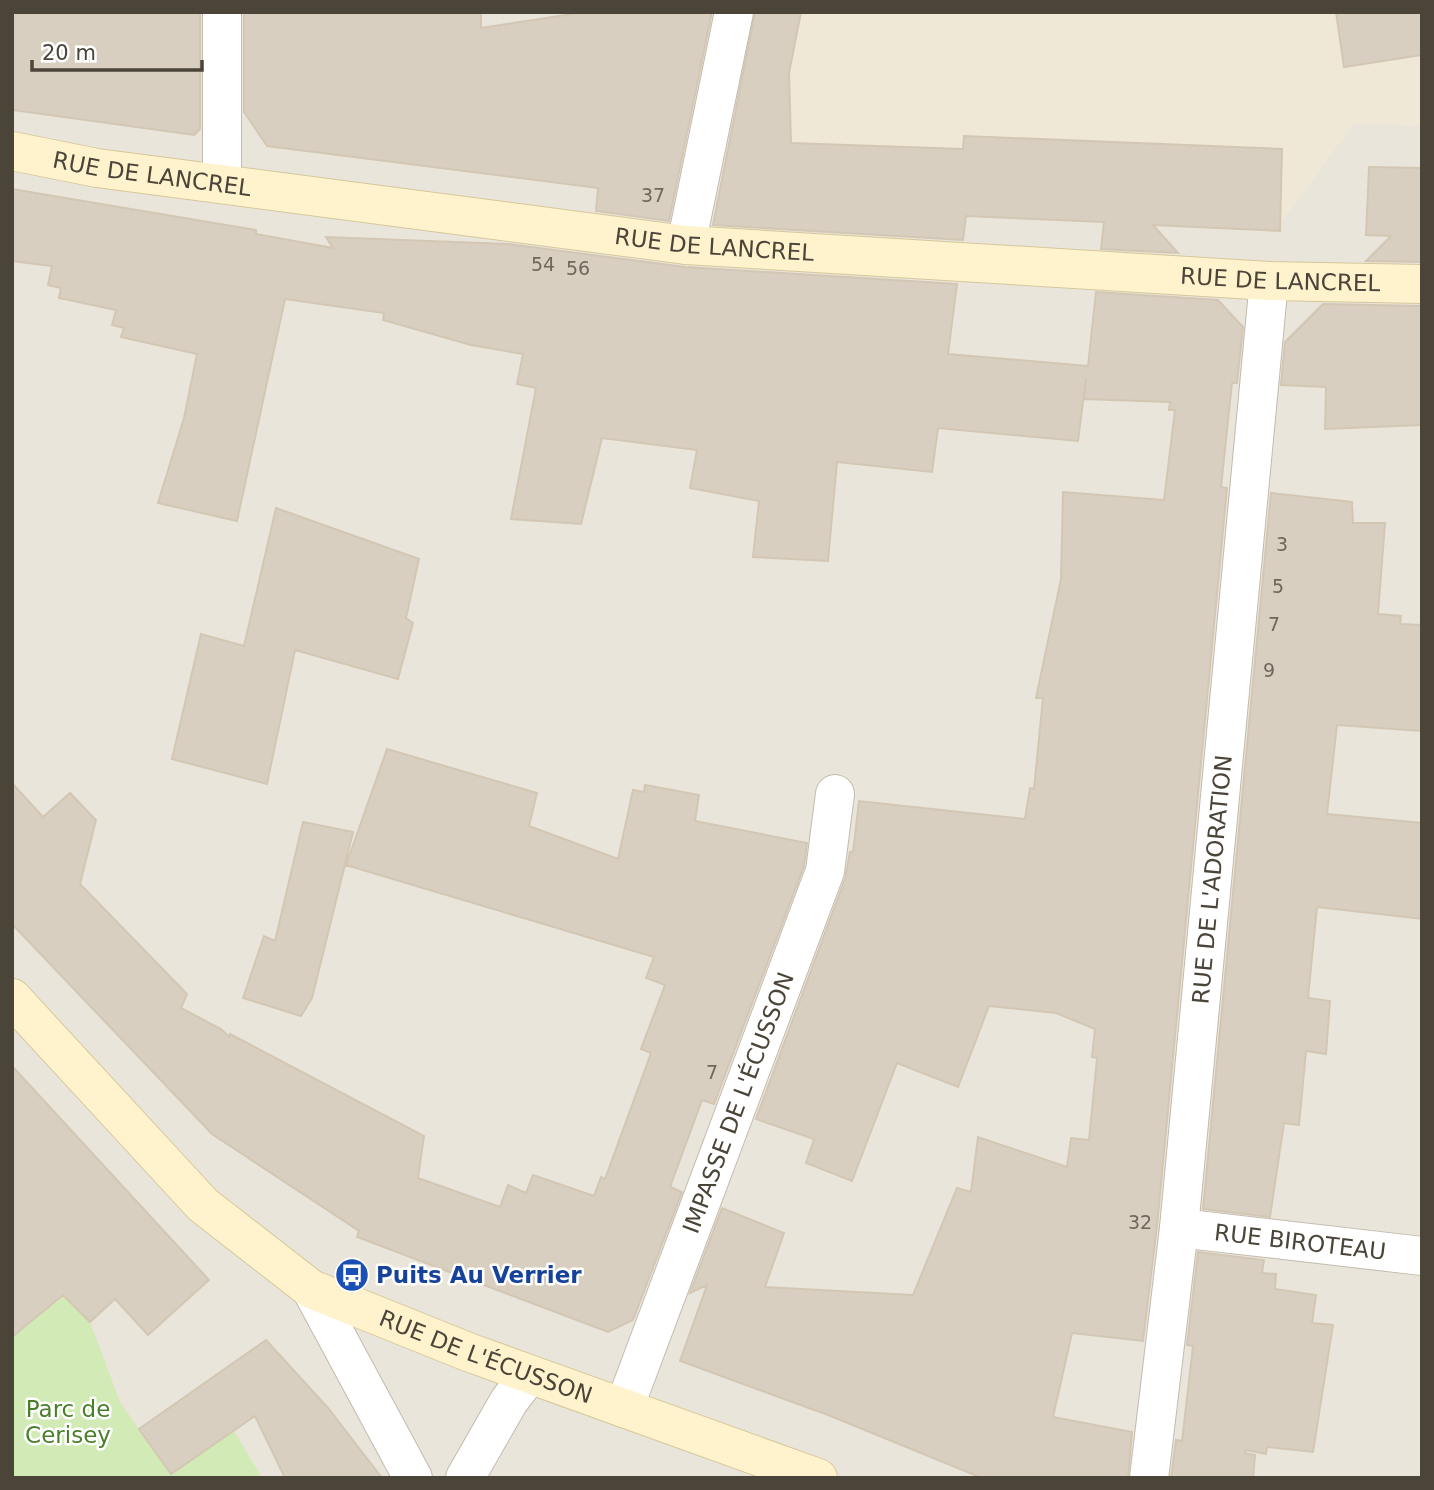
<svg xmlns="http://www.w3.org/2000/svg" width="1434" height="1490" viewBox="0 0 1434 1490" font-family="'DejaVu Sans',sans-serif">
<style>
.residential{fill:#eae5da}
.education{fill:#efe8d6}
.green{fill:#d2eab5}
.building{fill:#d8cfc1;stroke:#d3c7b4;stroke-width:2}
.lines{fill:none;stroke-linecap:round;stroke-linejoin:round}
.street-casing{stroke:#c2bbae;stroke-width:40}
.secondary-casing{stroke:#d6c79b;stroke-width:40}
.street{stroke:#fff;stroke-width:38}
.secondary{stroke:#fff3cd;stroke-width:38}
.labels{text-anchor:middle;stroke-width:5;stroke-linejoin:round;paint-order:stroke}
.number-label{font-size:19px;fill:#6e675b}
.street-label{font-size:23px;fill:#4b4439;stroke:#fff}
.transit-label{font-size:23px;font-weight:bold;fill:#164399;stroke:#fff;text-anchor:start}
.park-label{font-size:23px;fill:#4a7f2a;stroke:#fff}
</style>
<rect width="100%" height="100%" fill="#f6f3ec"/>
<path class="residential" d="M12 12H1422V1478H12Z"/>
<path class="education" d="M755 12H1422V126L1354 123 1280 225V231L740 205 730 118Z"/>
<path class="green" d="M63 1295 90 1322 120 1402 170 1474 234 1431 262 1478H12V1337Z"/>
<path class="building" d="M12 12H200V129L194 135 12 110Z
M244 12H481V28L585 12H712L669 221 596 211 598 188 267 146 244 112Z
M755 12H801L789 73 791 143 963 149 964 136 1282 149 1280 231 1153 225 1178 253 1101 249 1104 222 966 216 963 240 713 225Z
M1336 12H1422V55L1344 67Z
M1369 167 1422 168V262L1366 261 1391 236 1366 235Z
M12 189 256 230V234L333 248 326 237 508 244 685 267 957 284 948 354 1088 366 1096 292 1218 300 1243 327 1237 383H1232L1221 487 1227 488 1157 1226 1143 1341 1072 1333 1053 1417 1132 1432 1128 1478H982L828 1415 680 1361 707 1285 690 1293 722 1208 784 1233 765 1287 913 1295 957 1188 971 1192 978 1137 1067 1167 1071 1138 1089 1140 1097 1058 1092 1057 1095 1029 1056 1013 989 1006 958 1087 897 1063 852 1181 806 1163 814 1139 756 1119 845 879 850 852H853L859 801 1025 819 1030 788 1034 789 1043 698H1036L1061 579 1063 492 1164 500 1175 410H1169L1170 402 1084 399 1086 378 1078 441 938 428 932 472 837 462 828 561 753 557 759 501 690 488 697 450 602 438 581 524 511 519 536 388 517 384 523 354 471 345 383 320 384 313 285 299 237 521 158 503 184 418 197 354 121 337 124 328 112 325 116 310 59 298 61 288 48 285 52 266 12 261Z
M1323 304 1422 306V425L1325 429 1326 387 1281 385 1285 342Z
M1271 493 1352 502 1353 523H1385L1378 614 1401 616 1400 624 1422 625V731L1337 725 1327 814 1422 823V919L1317 907 1308 998 1330 1001 1326 1054 1306 1051 1299 1125 1284 1123 1270 1217 1203 1209Z
M276 508 419 559 406 618 413 623 398 679 295 650 267 784 172 759 201 634 244 646Z
M387 749 537 793 529 826 618 859 633 790 644 792 645 785 699 795 695 821 807 843 804 866 714 1104 702 1100 670 1187 682 1192 633 1320 608 1332 357 1237 359 1231 212 1134 12 924V783L43 817 70 793 96 820 80 884 187 994 181 1008 221 1029 229 1037 230 1034 424 1136 418 1178 500 1207 508 1185 526 1193 533 1175 594 1196 601 1177 605 1179 651 1053 641 1049 665 985 646 978 654 957 346 865Z
M303 822 353 832 312 998 301 1016 243 998 264 936 275 941Z
M12 1066 209 1280 148 1335 115 1299 90 1322 63 1295 12 1337Z
M1198 1252 1264 1260 1262 1273 1276 1274 1275 1289 1316 1295 1312 1323 1333 1325 1313 1452 1267 1447 1266 1454 1246 1450 1245 1453 1255 1455 1253 1478H1171L1176 1440 1182 1441 1193 1346 1187 1345Z
M266 1340 328 1408 382 1478H285L255 1416 171 1474 139 1429Z"/>
<g class="lines">
<g class="street-casing">
<g id="street">
<path d="M222 184V12"/>
<path d="M686 245 734 12"/>
<path id="s1" d="M1179 1228 1422 1256"/>
<path d="M311 1289 413 1478"/>
<path id="s2" d="M624 1408 825 871 835 794"/>
<path d="M465 1478 509 1401 529 1375"/>
<path id="s3" d="M1149 1478 1179 1228 1269 281"/>
</g>
</g>
<g class="secondary-casing">
<g id="secondary">
<path id="s4" d="M12 151 97 168 686 245 1269 281 1422 284"/>
<path id="s5" d="M12 998 203 1205 311 1289 468 1352 818 1478"/>
</g>
</g>
<use href="#street" class="street"/>
<use href="#secondary" class="secondary"/>
</g>
<defs>
<g id="bus-disc" transform="scale(1.75)"><circle r="9.5" fill="#1a4fb4" stroke="#fff"/><path d="M-5-6H5V4H4V6H2V4H-2V6H-4V4H-5ZM-3.5-4V0h7V-4ZM-3.5 1.2v1.5H-2V1.2ZM2 1.2v1.5H3.5V1.2Z" fill="#fff"/></g>
</defs>
<g fill-rule="evenodd">
<use href="#bus-disc" x="352" y="1275"/>
</g>
<g class="labels">
<g class="number-label">
<text x="653" y="202">37</text>
<text x="543" y="271">54</text>
<text x="578" y="275">56</text>
<text x="1282" y="551">3</text>
<text x="1278" y="593">5</text>
<text x="1274" y="631">7</text>
<text x="1269" y="677">9</text>
<text x="712" y="1079">7</text>
<text x="1140" y="1229">32</text>
</g>
<g class="street-label">
<text dy="8" stroke="none"><textPath href="#s4" startOffset="142">RUE DE LANCREL</textPath></text>
<text dy="8" stroke="none"><textPath href="#s4" startOffset="709">RUE DE LANCREL</textPath></text>
<text dy="8" stroke="none"><textPath href="#s4" startOffset="1276">RUE DE LANCREL</textPath></text>
<text dy="8" stroke="none"><textPath href="#s3" startOffset="602">RUE DE L'ADORATION</textPath></text>
<text dy="8" stroke="none"><textPath href="#s2" startOffset="326">IMPASSE DE L'ÉCUSSON</textPath></text>
<text dy="8" stroke="none"><textPath href="#s1" startOffset="122">RUE BIROTEAU</textPath></text>
<text dy="8" stroke="none"><textPath href="#s5" startOffset="606">RUE DE L'ÉCUSSON</textPath></text>
</g>
<g class="transit-label">
<text x="376" y="1283">Puits Au Verrier</text>
</g>
<g class="park-label">
<text x="68" y="1417">Parc de<tspan x="68" dy="26">Cerisey</tspan></text>
</g>
</g>
<rect width="1434" height="1490" fill="none" stroke="#4b4439" stroke-width="28"/>
<path d="M32 60v10h170v-10" fill="none" stroke="#4b4439" stroke-width="3.5"/>
<text x="42" y="60" font-size="21" fill="#4b4439" stroke="#ffffff" stroke-width="5" paint-order="stroke">20 m</text>
</svg>
